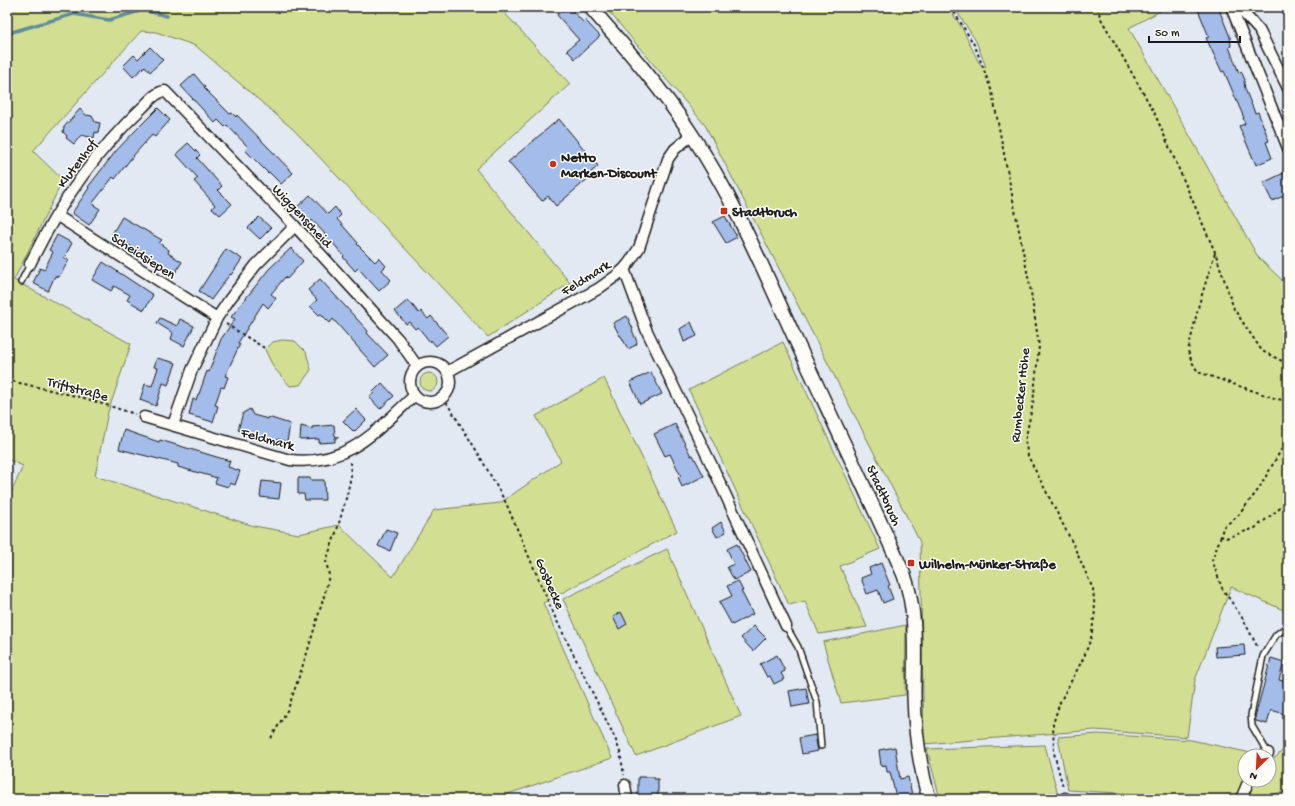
<svg xmlns="http://www.w3.org/2000/svg" width="1295" height="806" viewBox="0 0 1295 806" font-family="'Gochi Hand',sans-serif">
<style>
.green{fill:#d2df92;stroke:#777e57}
.lines{fill:none;stroke-linecap:round;stroke-linejoin:round}
.stream{stroke:#618c9c;stroke-width:3.5}
.building{fill:#a3bce9;stroke:#1c1c1c}
.service-casing{stroke:#1c1c1c;stroke-width:8}
.minor-casing{stroke:#1c1c1c;stroke-width:13}
.tertiary-casing{stroke:#1c1c1c;stroke-width:16}
.path{stroke:#1c1c1c;stroke-width:2;stroke-dasharray:3 3;stroke-linecap:butt}
.service{stroke:#fdfcf7;stroke-width:5}
.minor{stroke:#fdfcf7;stroke-width:10}
.tertiary{stroke:#fdfcf7;stroke-width:13}
.poi-dot{fill:#c8321e;stroke:#fdfcf7;stroke-width:1.5}
.labels{text-anchor:middle;stroke-width:3;stroke-linejoin:round;paint-order:stroke}
.poi-label{font-size:14px;font-weight:bold;fill:#1c1c1c;stroke:#fdfcf7;text-anchor:start}
.street-label{font-size:14px;fill:#1c1c1c;stroke:#fdfcf7}
</style>
<rect width="100%" height="100%" fill="#e2e9f3"/>
<filter id="ink" filterUnits="userSpaceOnUse"><feTurbulence type="fractalNoise" baseFrequency=".025" numOctaves="2"/><feDisplacementMap in="SourceGraphic" scale="8" xChannelSelector="R" yChannelSelector="G"/><feConvolveMatrix kernelMatrix="1 2 1 2 8 2 1 2 1" color-interpolation-filters="sRGB"/></filter>
<g filter="url(#ink)">
<path class="green" d="M7 7H499L570 84 476 169 570 283 488 337 294 130 196 46 156 32 141 31 33 151 63 180 14 280 131 344 108 412 95 476 254 526 299 534 339 525 393 577 434 510 500 503 561 461 536 416 604 378 677 531 543 603 612 758 508 794 506 799H7V502L23 466 7 459V390L8 387H7Z
M605 7H948L962 28 979 63 986 67 976 41 954 7H1163L1164 9 1129 28 1258 257 1288 286V612L1231 587 1195 680 1187 737 1095 730 924 744 920 542 705 125Z
M282 340 295 341 306 352 311 370 300 385 290 386 274 368 265 350 273 342Z
M783 342 880 549 840 566 867 627 819 634 805 601 789 605 689 390Z
M420 382a9 9 0 1 1 18 0a9 9 0 1 1-18 0Z
M667 549 741 716 636 756 563 599Z
M906 625 905 695 841 703 823 642Z
M1098 734 1191 740 1265 756H1245V780H1269V757L1275 758 1288 745V793L1283 792 1252 799H1219L1068 790 1058 737Z
M1045 745 1059 799H940L927 749Z"/>
<g class="lines">
<path class="stream" d="M74 14 109 20 143 10 167 16
M7 38 12 32 74 14 86 7
M339 799 341 796"/>
</g>
<path class="building" d="M567 7H569L583 22 585 20 600 36 575 59 567 50 579 40 557 15Z
M1197 7H1218L1230 37 1231 46 1229 47 1239 73 1241 71 1245 80 1244 81 1245 89 1255 113 1258 112 1265 130 1269 141 1266 142 1272 158 1256 165 1239 126 1245 124 1243 118H1244L1224 71 1222 72 1206 38 1209 37Z
M150 47 163 60 150 72 145 66 133 77 123 66 134 55 138 59Z
M194 74 205 87 204 88 230 114 232 113 236 117 237 115 293 173 281 184 269 172 268 173 245 150 248 147 227 125 225 127 218 120 215 123 181 86Z
M158 108 170 120 155 137 152 135 133 156 115 179 113 177 92 204 100 209 89 225 72 213 89 188 88 187 116 151 136 130Z
M80 109 86 115 92 116 95 122 100 123 98 133 95 132 94 138 81 135 74 144 66 138 67 136 63 132 64 127Z
M559 119 598 166 589 174 590 177 556 206 548 196 542 201 508 162Z
M188 143 200 155 197 158 222 186 218 190 232 204 220 215 212 208 215 205 194 181 198 178 176 154Z
M1288 171V194L1272 201 1263 183Z
M310 195 328 214 335 207 341 215 337 219 358 243 357 244 375 262 379 258 386 266 382 270 391 280 379 291 358 268 355 271 343 257 344 256 332 242 330 244 323 236 325 234 312 220 308 224 295 209Z
M725 216 737 237 726 243 713 222Z
M122 217 162 240 159 243 169 250 168 253 182 262 173 276 159 267 160 265 112 234Z
M259 217 271 228 260 239 248 228Z
M57 235 72 243 64 258 69 260 59 277 55 276 48 291 33 283 40 268 44 270 53 252 49 250Z
M291 248 303 261 287 279 285 277 271 294 276 298 268 308 263 303 238 343 240 344 225 376 228 377 224 388 221 387 215 405 218 406 213 422 189 415 193 399 196 400 198 394H199L207 371 209 372 221 339 235 319 231 317 269 269Z
M226 249 242 259 231 275 230 274 211 300 199 291Z
M103 262 153 295 144 310 127 300 130 295 114 286 111 291 92 280Z
M320 279 368 331 367 333 388 355 375 367 333 319 330 323 321 314 319 315 310 306 317 300 308 290Z
M408 300 419 313 421 311 428 319 431 316 448 336 436 346 431 340 430 342 418 327 415 329 409 322 406 324 395 311Z
M627 316 633 329 632 330 637 342 636 345 628 349 621 336H620L613 323Z
M160 318 177 326 180 319 194 326 184 346 171 339 173 333 157 323Z
M691 322 697 336 684 342 680 329Z
M157 358 176 363 168 385 163 383 156 406 140 400 145 384 152 386 158 368 154 367Z
M651 372 662 394 640 404 630 382Z
M382 383 394 396 380 409 369 397 374 393 373 392Z
M250 409 253 415 268 419V417L290 424 287 442 278 439 277 442 238 430 243 413Z
M356 409 366 420 354 432 343 421Z
M675 424 691 456 693 455 704 476 682 487 678 477 681 476 670 454 665 456 654 434Z
M334 425 335 436 338 437V438H335V442L319 443V439L300 440 301 426 312 429V427Z
M124 430 159 442 160 440 230 461 228 467 240 471 235 485 230 483 228 487 215 483 217 478 178 467V464L119 449Z
M298 478H310L311 480H324L325 500H305L304 494H298Z
M262 481 281 483 279 499 260 497Z
M721 522 726 532 717 537 712 528Z
M386 529 397 533 390 551 378 546Z
M737 544 751 572 734 580 727 567 734 564 727 549Z
M881 563 890 585 888 586 893 599 883 603 878 590 867 594 861 578 871 574 869 568Z
M738 581 743 591H741L753 614 732 625 719 602 732 596 727 586Z
M621 612 627 624 619 629 613 617Z
M754 626 766 638 753 651 741 638Z
M1244 645 1245 655 1216 657 1215 647Z
M777 655 785 671 781 673 784 679 774 684 770 676 767 677 760 664Z
M1271 658 1284 662 1279 680 1288 682V715L1271 710 1267 724 1256 721 1255 717Z
M806 688 809 704 792 707 789 691Z
M815 735 818 751 802 754 799 738Z
M895 747 900 779 908 777 913 799H902L901 796 896 797 890 772H887L886 765 881 766 879 750Z
M638 777H654V779H658V798L655 797V799H638Z"/>
<g class="lines">
<g class="service-casing">
<path id="service" d="M21 282 30 264
M786 626 798 647 817 702 821 746
M1268 753 1252 726 1251 715 1263 656 1276 635 1284 629H1288"/>
</g>
<g class="minor-casing">
<path id="minor" d="M1231 7 1288 148
M1238 7 1259 30 1288 88
M56 215 217 318
M30 264C58 206 96 151 143 107 149 101 156 92 165 91L295 226 359 296 398 339 417 366
M624 269 646 329 714 470 786 626
M410 382a20 20 0 1 1 40 0a20 20 0 1 1-40 0Z
M447 372 598 289 616 276 624 269 629 263 639 248 668 159 675 149 692 135
M144 417 290 460C347 467 377 430 415 395
M173 425 192 370 217 318 229 300 256 265 295 226
M1266 756 1268 753
M625 785 627 799
M1065 798 1066 799
M1241 799 1249 780"/>
</g>
<g class="tertiary-casing">
<path id="tertiary" d="M590 7C626 48 662 89 692 135 733 197 762 266 793 334 830 414 868 494 904 575 918 614 914 655 914 696 915 732 919 765 929 799"/>
</g>
<path class="path" d="M951 7 975 46 992 92 1031 292 1039 346 1033 403 1025 441 1028 456 1072 542 1093 589 1095 611 1091 638 1084 657 1060 702 1053 724 1054 753 1063 787
M1098 7 1100 17 1154 112 1215 252 1234 309 1262 351 1288 364
M1215 253 1199 304 1188 351 1192 362 1198 372 1277 399 1288 401
M226 324 266 349
M7 380 84 398 135 414
M443 397 478 453 506 503 554 615 615 738 620 752 624 775
M1288 438 1258 490 1237 517 1223 527 1221 536 1226 538 1255 528 1288 502
M1221 536 1212 560 1222 588 1243 619 1258 648
M271 738 288 709 307 653 325 593 329 575 326 561 337 530 347 495 351 476 350 462
M1264 799 1269 798H1288"/>
<use href="#service" class="service"/>
<use href="#minor" class="minor"/>
<use href="#tertiary" class="tertiary"/>
</g>
</g>
<g class="poi-dot">
<circle cx="553" cy="164" r="4"/>
<rect x="720" y="207" width="8" height="8" rx="2"/>
<rect x="907" y="559" width="8" height="8" rx="2"/>
</g>
<g class="labels">
<g class="poi-label">
<text x="561" y="161">Netto<tspan x="561" dy="16">Marken-Discount</tspan></text>
<text x="732" y="216">Stadtbruch</text>
<text x="919" y="568">Wilhelm-Münker-Straße</text>
</g>
<g class="street-label">
<text transform="translate(76 163) rotate(-53)" y="5">Klutenhof</text>
<text transform="translate(303 215) rotate(47)" y="5">Wiggenscheid</text>
<text transform="translate(144 255) rotate(33)" y="5">Scheidsiepen</text>
<text transform="translate(585 277) rotate(-32)" y="5">Feldmark</text>
<text transform="translate(78 388) rotate(15)" y="5">Triftstraße</text>
<text transform="translate(1019 395) rotate(-84)" y="5">Rumbecker Höhe</text>
<text transform="translate(268 438) rotate(15)" y="5">Feldmark</text>
<text transform="translate(885 495) rotate(65)" y="5">Stadtbruch</text>
<text transform="translate(551 583) rotate(66)" y="5">Gosbecke</text>
</g>
</g>
<rect width="1295" height="806" fill="none" stroke="#fdfcf7" stroke-width="24"/>
<rect x="12" y="12" width="1271" height="782" fill="none" stroke="#1c1c1c" stroke-width="1.5" filter="url(#ink)"/>
<g transform="translate(1257 768) rotate(204)"><circle r="19" fill="#fdfcf7" stroke="#a3a29f"/>
<path d="M0-3L7 15L0 10L-7 15Z" fill="#c8321e"/>
<text y="-6" font-size="11" font-weight="bold" text-anchor="middle" fill="#1c1c1c">N</text>
</g>
<path d="M1149 36v6h91v-6" fill="none" stroke="#1c1c1c" stroke-width="2"/>
<text x="1155" y="36" font-size="12" fill="#1c1c1c" stroke="#fdfcf7" stroke-width="3" paint-order="stroke">50 m</text>
</svg>
